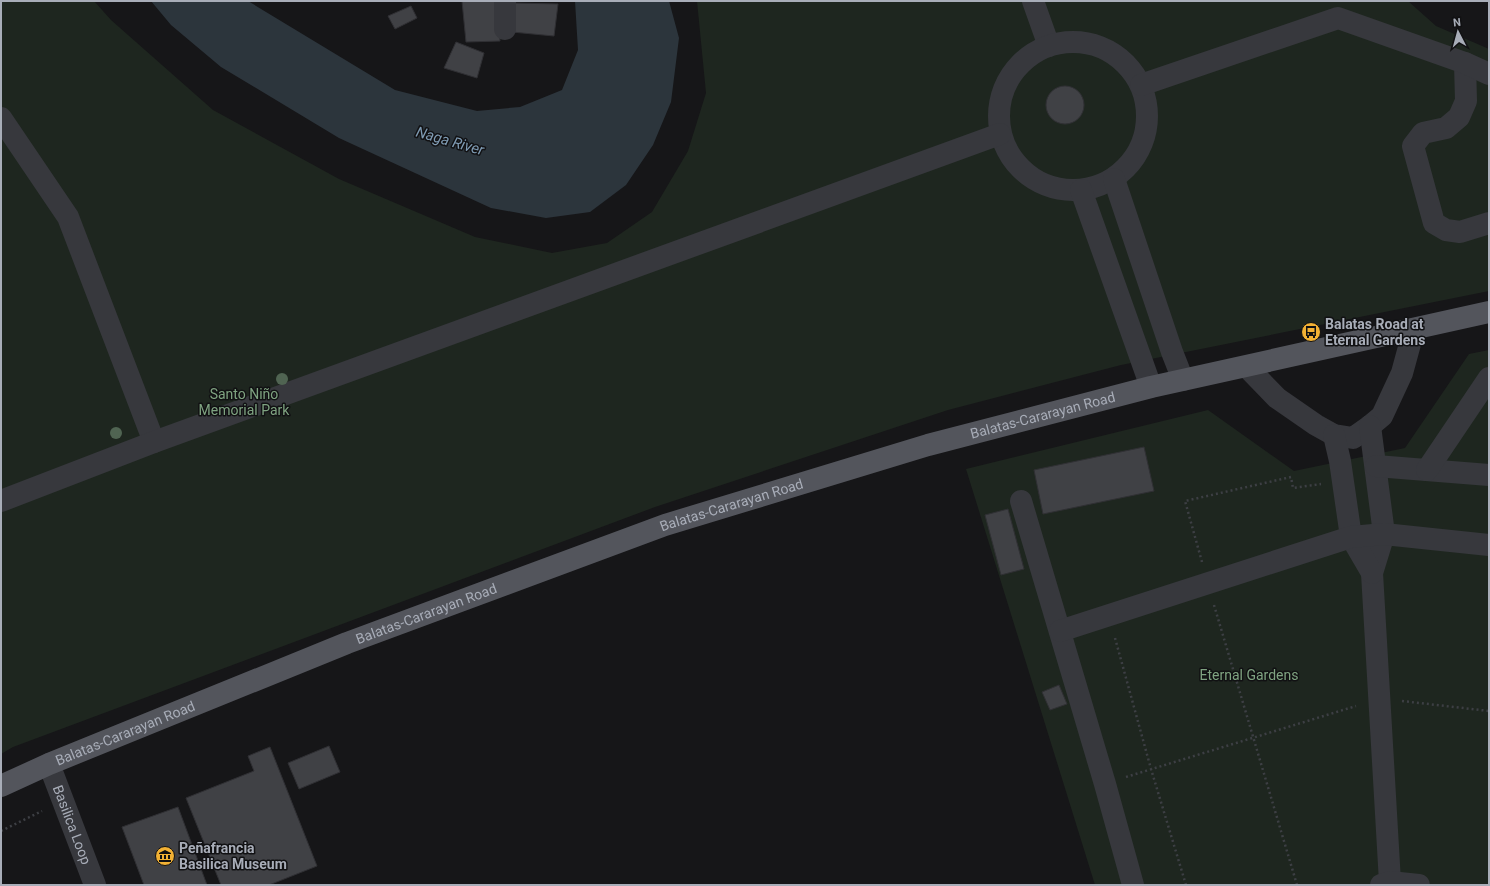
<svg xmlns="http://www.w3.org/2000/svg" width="1490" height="886" viewBox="0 0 1490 886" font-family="Roboto,sans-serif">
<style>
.green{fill:#1e261f}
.water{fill:#2c353c}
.building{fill:#404145;stroke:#303034}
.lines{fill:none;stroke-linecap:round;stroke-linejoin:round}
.path{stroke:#3d3f44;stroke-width:2.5;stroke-dasharray:2 3;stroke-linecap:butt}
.minor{stroke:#37383d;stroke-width:22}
.major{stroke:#53555c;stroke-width:22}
.tree{fill:#506452}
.labels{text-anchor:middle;stroke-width:3;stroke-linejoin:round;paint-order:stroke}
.poi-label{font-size:14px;font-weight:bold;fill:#a8adb8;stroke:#111113;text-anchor:start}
.park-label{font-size:14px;fill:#7fa381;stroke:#111113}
.street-label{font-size:14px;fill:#a8adb8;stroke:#111113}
.water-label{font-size:15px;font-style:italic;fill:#7f9bb3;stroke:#111113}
</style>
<rect width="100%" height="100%" fill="#161618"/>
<path class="green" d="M1 1H94L111 20 213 110 339 179 475 237 552 253 607 243 652 212 688 151 706 93 697 1H1408L1436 26 1489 49V291L1121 365 948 410 655 507 13 747 1 754Z
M1489 350V885H1095L966 469 1208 410 1294 471 1405 448 1469 354Z"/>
<path class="water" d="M151 1H248L395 90 477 111 520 107 562 90 578 50 575 1H669L679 38 671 102 653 145 626 185 590 212 546 218 491 208 339 138 221 67 171 25Z"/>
<path class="building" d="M462 1H497L500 41 466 42Z
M514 3 558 4 554 36 512 32Z
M411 6 417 18 395 29 388 16Z
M456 42 484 53 477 78 444 68Z
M1046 105a19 19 0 1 1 38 0a19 19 0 1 1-38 0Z
M1144 447 1154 491 1043 514 1034 470Z
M1008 509 1024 569 1001 575 985 515Z
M1059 685 1067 704 1050 710 1042 692Z
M329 746 340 772 299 789 288 763Z
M270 747 317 866 269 885H221L186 798 254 771 248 756Z
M178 807 207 885H144L122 827Z"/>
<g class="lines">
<path class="path" d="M1202 562 1185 501 1291 477 1293 488 1321 484
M1214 605 1297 885
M1115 638 1151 769 1186 885
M1402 701 1489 711
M1126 777 1356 706
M1 831 42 811"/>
<g class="minor">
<path d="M1033 1 1049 46"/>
<path d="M505 29V1"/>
<circle cx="1073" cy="116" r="74"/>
<path d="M1465 63 1466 101 1459 117 1446 128 1423 133 1413 146 1434 223 1446 230 1460 232 1489 223"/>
<path d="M1141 85 1338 18 1465 63 1489 74"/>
<path d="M1 118 68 217 154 442"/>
<path d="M1114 179 1172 352 1183 380"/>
<path d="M1081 190 1151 387"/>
<path d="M1247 367 1277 398 1316 425 1334 435 1353 438 1370 426 1382 416 1402 373 1414 329"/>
<path d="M1370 426 1384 534 1372 573 1390 882"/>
<path d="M1334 435 1340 461 1351 537 1372 573"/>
<path d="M1376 466 1489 475"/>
<path d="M1427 470 1489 378"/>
<path d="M1 501 154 442 1000 134"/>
<path d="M1021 501 1105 784 1133 885"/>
<path d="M1060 631 1351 537 1384 534 1489 545"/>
<path id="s1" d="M49 764 95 885"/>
<path d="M1381 885 1390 882 1419 885"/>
</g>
<path class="major" id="s2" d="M1 786 49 764 347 643 665 525 928 445 1151 387 1489 312"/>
</g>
<g class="tree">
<circle cx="282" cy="379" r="6"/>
<circle cx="116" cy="433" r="6"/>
</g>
<defs>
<g id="bus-disc" transform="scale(1)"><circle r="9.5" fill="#f2b134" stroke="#111113"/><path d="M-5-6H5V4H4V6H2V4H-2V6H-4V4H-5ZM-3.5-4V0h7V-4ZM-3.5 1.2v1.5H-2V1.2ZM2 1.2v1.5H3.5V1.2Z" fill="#111"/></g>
<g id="museum-disc" transform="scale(1)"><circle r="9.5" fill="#f2b134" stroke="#111113"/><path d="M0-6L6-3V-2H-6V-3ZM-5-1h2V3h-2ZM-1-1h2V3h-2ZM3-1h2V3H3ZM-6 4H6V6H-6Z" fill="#111"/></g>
</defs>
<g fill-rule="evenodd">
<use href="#bus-disc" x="1311" y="332"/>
<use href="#museum-disc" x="165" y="856"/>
</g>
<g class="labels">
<g class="poi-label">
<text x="1325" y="329">Balatas Road at<tspan x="1325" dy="16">Eternal Gardens</tspan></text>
<text x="179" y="853">Peñafrancia<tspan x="179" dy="16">Basilica Museum</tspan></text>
</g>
<g class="park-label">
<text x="244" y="399">Santo Niño<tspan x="244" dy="16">Memorial Park</tspan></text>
<text x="1249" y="680">Eternal Gardens</text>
</g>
<g class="street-label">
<text dy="5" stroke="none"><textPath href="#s2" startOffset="1107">Balatas-Cararayan Road</textPath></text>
<text dy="5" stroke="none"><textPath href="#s2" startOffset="783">Balatas-Cararayan Road</textPath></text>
<text dy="5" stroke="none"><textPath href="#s2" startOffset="459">Balatas-Cararayan Road</textPath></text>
<text dy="5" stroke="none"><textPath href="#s2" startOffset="135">Balatas-Cararayan Road</textPath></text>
<text dy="5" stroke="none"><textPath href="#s1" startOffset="65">Basilica Loop</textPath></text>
</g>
<g class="water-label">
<text transform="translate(450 141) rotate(16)" y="5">Naga River</text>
</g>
</g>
<rect width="1490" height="886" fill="none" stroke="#a8adb8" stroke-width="4"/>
<g transform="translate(1458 32) rotate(354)" stroke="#111113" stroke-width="3" paint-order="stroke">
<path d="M0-3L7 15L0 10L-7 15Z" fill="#a8adb8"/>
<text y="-6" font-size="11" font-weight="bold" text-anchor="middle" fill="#a8adb8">N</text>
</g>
</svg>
